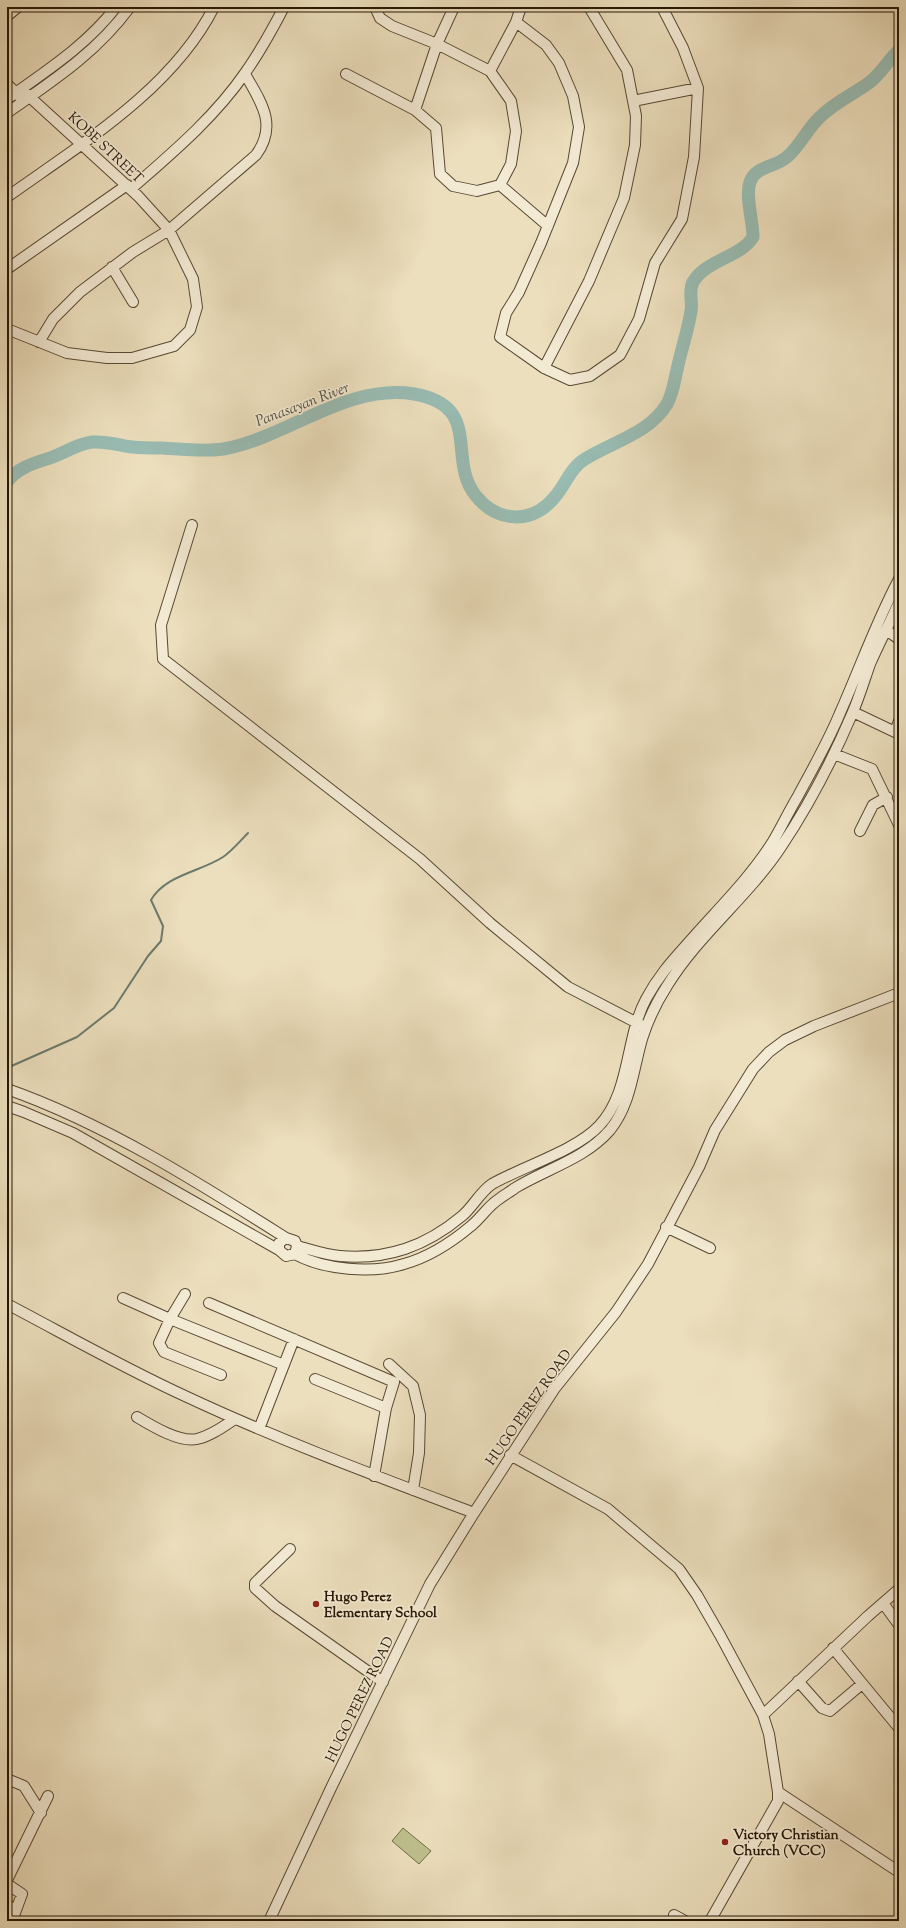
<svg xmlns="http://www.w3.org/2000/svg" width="906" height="1928" viewBox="0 0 906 1928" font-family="'Sorts Mill Goudy',serif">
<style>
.green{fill:#bdc08d;stroke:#726c49}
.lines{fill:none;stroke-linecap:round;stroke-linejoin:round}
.stream{stroke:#6b7a6d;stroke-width:2}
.river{stroke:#99bcb3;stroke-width:13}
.minor-casing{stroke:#584933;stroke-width:12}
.minor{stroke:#f3ead4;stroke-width:10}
.poi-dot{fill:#8f2418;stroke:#f3ead4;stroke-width:1.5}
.labels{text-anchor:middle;stroke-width:3.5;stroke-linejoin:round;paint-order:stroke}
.street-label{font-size:14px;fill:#271705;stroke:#f3ead4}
.poi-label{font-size:14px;font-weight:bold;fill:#271705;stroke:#f3ead4;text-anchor:start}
.water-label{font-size:15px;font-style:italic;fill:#4f5142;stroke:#f3ead4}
</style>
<rect width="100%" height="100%" fill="#ecdfbd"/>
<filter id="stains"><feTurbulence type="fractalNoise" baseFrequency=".005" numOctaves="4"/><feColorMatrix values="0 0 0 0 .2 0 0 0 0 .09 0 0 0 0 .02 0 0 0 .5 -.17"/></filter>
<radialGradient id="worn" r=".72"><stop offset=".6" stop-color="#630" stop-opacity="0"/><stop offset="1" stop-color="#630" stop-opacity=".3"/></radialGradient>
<path class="green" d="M403 1828 431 1851 419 1864 392 1841Z"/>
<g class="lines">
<path class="stream" d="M7 1068 77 1037 114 1008 148 956 161 941 163 926 151 900C165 875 200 872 223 857 232 851 240 841 248 833"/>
<path class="river" d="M7 482C17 468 34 463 50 458 64 453 77 444 92 442 106 441 119 445 132 447 142 448 152 448 162 448 183 449 202 452 223 449 287 438 346 383 414 394 484 406 446 459 476 496 497 522 531 525 554 498 565 486 570 468 585 459 612 442 650 433 667 404 673 393 674 382 677 370 681 350 688 331 691 311 693 301 688 292 693 282 706 260 741 257 753 237 753 221 745 196 750 182 755 166 776 167 787 157 800 146 807 129 820 117 835 102 854 94 870 82 882 73 888 60 899 50"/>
<g class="minor-casing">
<path id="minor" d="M375 7 380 18 392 26 437 44 490 71 511 101 516 131 511 164 500 185
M7 16 18 7
M516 22 546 45 559 63 573 96 579 127 573 163 541 243 519 292 506 313 500 337 544 368 570 380 590 376 620 355 639 319 655 263 682 219 694 157 698 88 683 48 662 7
M490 71 516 22 521 7
M346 74 415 110 436 128 440 174 453 186 477 191 500 185
M7 84 20 97
M7 99C46 71 87 45 116 7
M633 101 698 88
M415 110 437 44 454 7
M7 113C54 80 96 53 130 7
M500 185 548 226
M131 189C172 153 214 118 245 73 260 52 272 30 284 7
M7 197C81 144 172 90 214 7
M112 267 133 302
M7 269 127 185
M7 329 67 353 107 358H132L174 346 190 330 197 307 193 279 169 230 138 196 21 89
M39 342 53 319 80 292 133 252 169 230 256 155C278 125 261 102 245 74
M544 368 589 281 624 198 635 145 636 116 627 70 589 7
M192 525 161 625 163 659 420 859 490 923 568 987 641 1025
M886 630 899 639
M853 712 895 732 899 721
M834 754 872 769 899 825
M860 831 873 805 887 797
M7 1089C104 1123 199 1183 286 1238
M7 1106 24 1112 73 1133 279 1250 286 1256 295 1254 297 1246 295 1241 286 1238 279 1243V1250
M666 1227 710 1248
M297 1246C312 1250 326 1255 340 1256 388 1260 426 1246 462 1216 473 1207 480 1192 492 1184 524 1166 575 1151 599 1126 631 1092 625 1038 646 999 661 971 677 956 697 933 723 904 751 876 772 843 781 828 789 811 798 796 813 768 828 742 840 713 860 668 876 622 899 579
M295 1254C324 1270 372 1274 404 1264 429 1257 452 1242 471 1226 481 1218 488 1206 499 1199 504 1195 510 1192 515 1188 546 1169 585 1159 610 1130 631 1104 633 1070 642 1039 648 1020 656 1003 667 986 698 935 748 897 781 847 809 805 832 761 852 714 859 698 864 681 870 664 879 643 890 623 899 602
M185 1294 170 1319 159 1343 164 1352 221 1375
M123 1298 170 1319 284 1365
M209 1303 394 1382 386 1408 374 1476
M7 1304C66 1335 124 1368 185 1396 279 1440 376 1476 474 1513
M389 1364 413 1386 420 1415 419 1453 413 1490
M315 1379 386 1408
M137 1417C152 1426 180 1443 197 1439 211 1436 224 1426 235 1419
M259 1429 294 1339
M510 1455 608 1509 679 1569 697 1595 720 1635 763 1715 769 1734 778 1792V1801L710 1921
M290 1549 255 1583V1588L275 1606 383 1682
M883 1603 899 1625
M833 1648 899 1728
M798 1681 822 1708 830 1711 862 1684
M763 1715 868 1616 899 1589
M7 1779 24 1786 41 1813
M778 1792 899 1872
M7 1880 48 1796
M7 1884 22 1894 12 1921
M7 1905 16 1910
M674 1915 685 1921
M269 1921 331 1788 430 1584 474 1513 555 1388 616 1312 648 1264 699 1167 715 1130 753 1069 769 1052 785 1040 814 1026 899 993
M897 1921 899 1919"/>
</g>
<use href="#minor" class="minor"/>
</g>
<g class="poi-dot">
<circle cx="316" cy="1604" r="4"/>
<circle cx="725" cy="1842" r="4"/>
</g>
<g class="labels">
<g class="street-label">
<text transform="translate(106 147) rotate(43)" y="5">KOBE STREET</text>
<text transform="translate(528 1407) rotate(-55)" y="5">HUGO PEREZ ROAD</text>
<text transform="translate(359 1699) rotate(-64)" y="5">HUGO PEREZ ROAD</text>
</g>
<g class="poi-label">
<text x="324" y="1601">Hugo Perez<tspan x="324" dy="16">Elementary School</tspan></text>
<text x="733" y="1839">Victory Christian<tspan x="733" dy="16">Church (VCC)</tspan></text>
</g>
<g class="water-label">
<text transform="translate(302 404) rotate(-21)" y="5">Panasayan River</text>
</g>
</g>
<rect width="906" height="1928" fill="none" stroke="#ecdfbd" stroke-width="24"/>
<rect x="8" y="8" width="890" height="1912" fill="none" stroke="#271705" stroke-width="2"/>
<rect x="12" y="12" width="882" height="1904" fill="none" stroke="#271705"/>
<rect width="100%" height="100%" filter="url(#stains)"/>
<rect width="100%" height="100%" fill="url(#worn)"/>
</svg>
